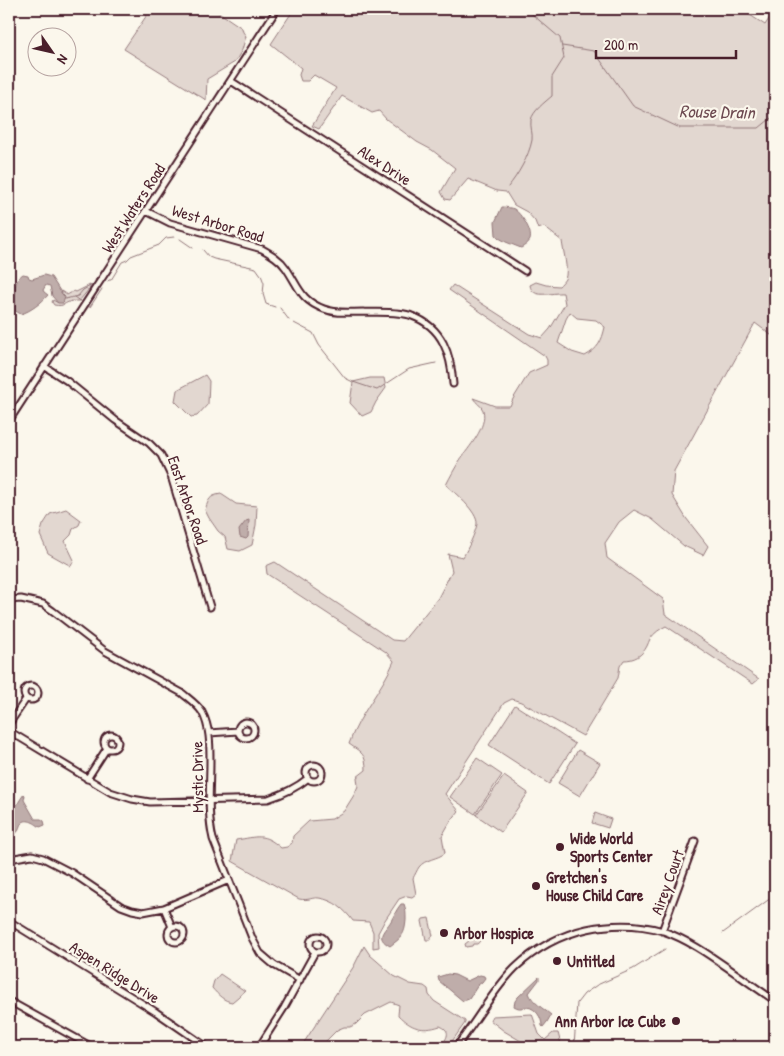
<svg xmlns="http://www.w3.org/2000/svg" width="784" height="1056" viewBox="0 0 784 1056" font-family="'Patrick Hand',sans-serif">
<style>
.green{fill:#e2d7d0;stroke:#967b7e;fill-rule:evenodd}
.water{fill:#bfadaa;stroke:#907477}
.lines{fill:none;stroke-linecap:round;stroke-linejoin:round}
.stream{stroke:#907477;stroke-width:1}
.minor-casing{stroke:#4a1f2b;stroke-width:9}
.minor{stroke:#fbf7ec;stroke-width:5}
.poi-dot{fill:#4a1f2b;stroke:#fbf7ec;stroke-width:2}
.labels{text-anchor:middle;stroke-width:4.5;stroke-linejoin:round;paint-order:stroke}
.street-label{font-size:16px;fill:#4a1f2b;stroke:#fbf7ec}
.poi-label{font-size:16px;font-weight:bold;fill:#4a1f2b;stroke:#fbf7ec;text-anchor:start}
.water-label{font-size:18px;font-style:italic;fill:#6d4a51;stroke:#fbf7ec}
</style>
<rect width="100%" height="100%" fill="#fbf7ec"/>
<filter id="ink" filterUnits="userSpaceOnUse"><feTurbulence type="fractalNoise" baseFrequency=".02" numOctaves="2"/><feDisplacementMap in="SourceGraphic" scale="10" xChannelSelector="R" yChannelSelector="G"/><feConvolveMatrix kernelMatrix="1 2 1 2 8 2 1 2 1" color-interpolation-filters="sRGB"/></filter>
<g filter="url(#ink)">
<path class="green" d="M151 9H214L242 28 243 32 246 36 242 50 235 62 207 79 206 100 124 49Z
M294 9H741L765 25 775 10V338L755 323 674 471 672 495 686 518 708 546 703 555 684 546 652 519 634 510 619 522 605 543 607 558 663 599 665 614 759 679 753 684 666 626C660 629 654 633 650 639 649 641 648 644 647 646 642 656 634 660 624 660L620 666 618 678 583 736 521 702 512 699 504 703 445 794 459 811 450 822 442 836 445 853C438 859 425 859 419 867 417 870 415 875 413 878L416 894 412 897 407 896 399 899 385 920 378 933 379 947 373 948V932L369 922 353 921C345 910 334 900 319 898 312 897 309 901 299 899L232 861 236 840C257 837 263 832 281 848L287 847 292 843 293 836 309 821 332 819 344 811 354 795 358 786 357 777 366 770C366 754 362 753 349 744 359 714 382 690 394 661L386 652 267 574 266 566 275 562 392 640 403 641 438 598 452 571 448 554 463 557C468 548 475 534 477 524 478 512 454 492 446 485 450 477 455 468 460 460 468 448 488 427 483 410 481 405 476 403 473 398L495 406H510L513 399 529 373 547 365V360L545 356 449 290 453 285 529 334 542 338 550 329 565 304 563 293C552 292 532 300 530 285L536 282 546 285 559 286C561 284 563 282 565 279 569 270 563 251 562 241L544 227 538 229 535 221 527 212 514 205 506 192 497 191 468 179 450 200 445 199 441 192 455 168 432 150 417 142 386 119 379 111 372 113 342 96 319 129 312 126 336 88 314 75 308 81H301L299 75 301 68 271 44ZM570 312 577 318 596 320 605 327C602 341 598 349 585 356L572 352 558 343 566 319Z
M90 285V288L79 301C77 301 74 301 72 301 63 303 65 307 54 305L52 302 53 300 58 303 62 294 61 291 67 295 74 291 76 292Z
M205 375 209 381 208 404 197 416 191 417 175 401 177 390Z
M370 378H384L386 388 376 402 371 412 362 416 350 403 353 382Z
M221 494 236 504 257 506 256 525 252 545 240 551 228 549 225 537 218 531 209 518 205 510C209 499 209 496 221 494Z
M66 509 81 520 79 525 73 529 71 535 65 541 74 560 71 566 48 553 40 535 43 525 50 514Z
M515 705 575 744 549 784 489 745Z
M578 750 600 763 580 796 558 783Z
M477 758 502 775 475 814 450 797Z
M504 776 528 793 501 832 476 815Z
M595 813 611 819 608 828 592 823Z
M429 918 433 936 431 937V940H426L422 921 423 919Z
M472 935H475L479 936C481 940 480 942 477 944H473L472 946 466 947 465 944 469 941Z
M364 946 370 955 377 961 394 976 410 984 424 986 428 989 429 995 434 1001 465 1021V1023L448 1047H442L441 1046C447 1038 452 1031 440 1026 422 1032 411 1028 398 1015L399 1005 391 1002 365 1015 356 1024 350 1027H344L337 1030 324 1043 321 1047H301L354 966Z
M220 974 245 991 232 1002C224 1001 218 995 212 988L214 981Z
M532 1014 539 1034 545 1040 553 1033H558L561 1044V1047H531L504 1031 490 1020 492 1016Z"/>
<path class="water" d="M502 207C506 207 511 208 514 209 521 214 533 231 530 240 528 244 524 246 521 248L506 242 499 238 496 235 495 222Z
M23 274 28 275 29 278 32 279 44 275 51 277 62 294 65 297 63 303H58L52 296 50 286 46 285 43 290 44 292 48 295C41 303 31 311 21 314 10 309 10 304 13 295 16 287 15 279 23 274Z
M249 520 248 537 246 539 240 537 239 530 246 521Z
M24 794 25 795 24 800 35 819H41L44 821 45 825 40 827C35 823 26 817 21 824 18 829 20 831 14 835L9 833C9 819 16 805 24 794Z
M401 904H404C406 909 406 914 406 920 405 935 401 938 390 946 374 937 385 931 391 921 395 914 396 910 401 904Z
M448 974 455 975 467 981 480 975 484 976 485 978 482 982 478 985 469 999 463 1001 439 981 438 977Z
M539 977V980L529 993C532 1002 544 1009 551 1015L547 1022 543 1027 542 1026C542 1018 536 1008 527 1007 521 1007 521 1010 514 1006L515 1001 518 997Z"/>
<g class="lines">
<path class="stream" d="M562 46 594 51 633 106 680 128H759L775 115
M508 187C518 175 529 156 532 140 533 134 530 127 531 120 533 111 545 102 552 96V77L564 58 560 38 526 9
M180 239 193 248
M203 250 209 257 214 259 256 268 261 275 264 283 263 294 266 304 275 307
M95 280 100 275
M108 281 109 280H111L122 262 127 260 131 256 159 245 166 238 174 237
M74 297 81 302
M65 299 78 296 83 290 92 285
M89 307H90L102 289
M280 308 289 320
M294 323 313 333 319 345 345 378 353 382 377 390 409 369 436 363
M723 933 775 895
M574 1047 577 1003 584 994 597 985 633 969 665 949"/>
<g class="minor-casing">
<path id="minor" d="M231 81 525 271
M146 211 170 223 262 249C271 254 280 259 286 268 299 287 300 300 324 309 336 314 350 312 363 312 377 313 399 311 412 316 443 327 451 355 453 384
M44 366 67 381 115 420 149 443 161 455 171 476 210 607
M9 421 277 9
M9 600 21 599 43 604 53 611 105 651 182 693C189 699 197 704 202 712 210 727 210 744 210 761 210 787 207 814 213 839L252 938 260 953 274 965 300 980
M24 693a7 7 0 1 1 14 0a7 7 0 1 1-14 0Z
M238 730a8 8 0 1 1 16 0a8 8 0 1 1-16 0Z
M9 724 26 699
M9 731 110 792 132 799 150 802 268 799C283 794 295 789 307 779
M209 733 238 731
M104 742a7 7 0 1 1 14 0a7 7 0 1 1-14 0Z
M306 773a8 8 0 1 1 16 0a8 8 0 1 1-16 0Z
M87 779 107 748
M9 859 32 855 43 858 72 873 121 906 132 910 143 912 164 908 229 880
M164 908 172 927
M9 921 156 1012 207 1047
M168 934a8 8 0 1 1 16 0a8 8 0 1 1-16 0Z
M662 931 695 841
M310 944a8 8 0 1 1 16 0a8 8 0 1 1-16 0Z
M9 1001 92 1047
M259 1047 284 1008 315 952
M456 1047C476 1022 492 991 515 968 535 949 560 935 587 929 612 924 639 924 663 931 692 941 716 960 741 977 752 985 764 993 775 1001"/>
</g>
<use href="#minor" class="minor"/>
</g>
</g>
<g class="poi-dot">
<circle cx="560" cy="847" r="5"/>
<circle cx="536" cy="886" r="5"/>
<circle cx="444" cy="933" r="5"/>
<circle cx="557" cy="961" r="5"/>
<circle cx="676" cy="1021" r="5"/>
</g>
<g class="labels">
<g class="street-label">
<text transform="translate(385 165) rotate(33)" y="6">Alex Drive</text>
<text transform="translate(133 208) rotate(-57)" y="6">West Waters Road</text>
<text transform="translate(218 223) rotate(17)" y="6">West Arbor Road</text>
<text transform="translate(188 500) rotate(71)" y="6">East Arbor Road</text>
<text transform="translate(197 777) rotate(-91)" y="6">Mystic Drive</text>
<text transform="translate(667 882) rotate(-70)" y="6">Airey Court</text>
<text transform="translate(115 972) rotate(32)" y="6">Aspen Ridge Drive</text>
</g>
<g class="poi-label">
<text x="570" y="844">Wide World<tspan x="570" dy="18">Sports Center</tspan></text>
<text x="546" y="883">Gretchen's<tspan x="546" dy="18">House Child Care</tspan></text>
<text x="454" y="939">Arbor Hospice</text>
<text x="567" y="967">Untitled</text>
<text x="666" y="1027" text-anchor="end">Ann Arbor Ice Cube</text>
</g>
<g class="water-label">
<text transform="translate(717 112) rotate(1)" y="6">Rouse Drain</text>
</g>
</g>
<rect width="784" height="1056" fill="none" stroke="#fbf7ec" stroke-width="30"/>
<rect x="15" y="15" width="754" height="1026" fill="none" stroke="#4a1f2b" stroke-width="2" filter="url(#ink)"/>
<g transform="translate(52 52) rotate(124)"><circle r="24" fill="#fbf7ec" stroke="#b4a19f"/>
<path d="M0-4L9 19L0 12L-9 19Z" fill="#4a1f2b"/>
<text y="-8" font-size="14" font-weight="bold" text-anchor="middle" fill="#4a1f2b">N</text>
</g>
<path d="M596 50v8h140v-8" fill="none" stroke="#4a1f2b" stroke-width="2.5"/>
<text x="604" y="50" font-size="15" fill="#4a1f2b" stroke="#fbf7ec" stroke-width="4" paint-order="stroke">200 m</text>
</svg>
